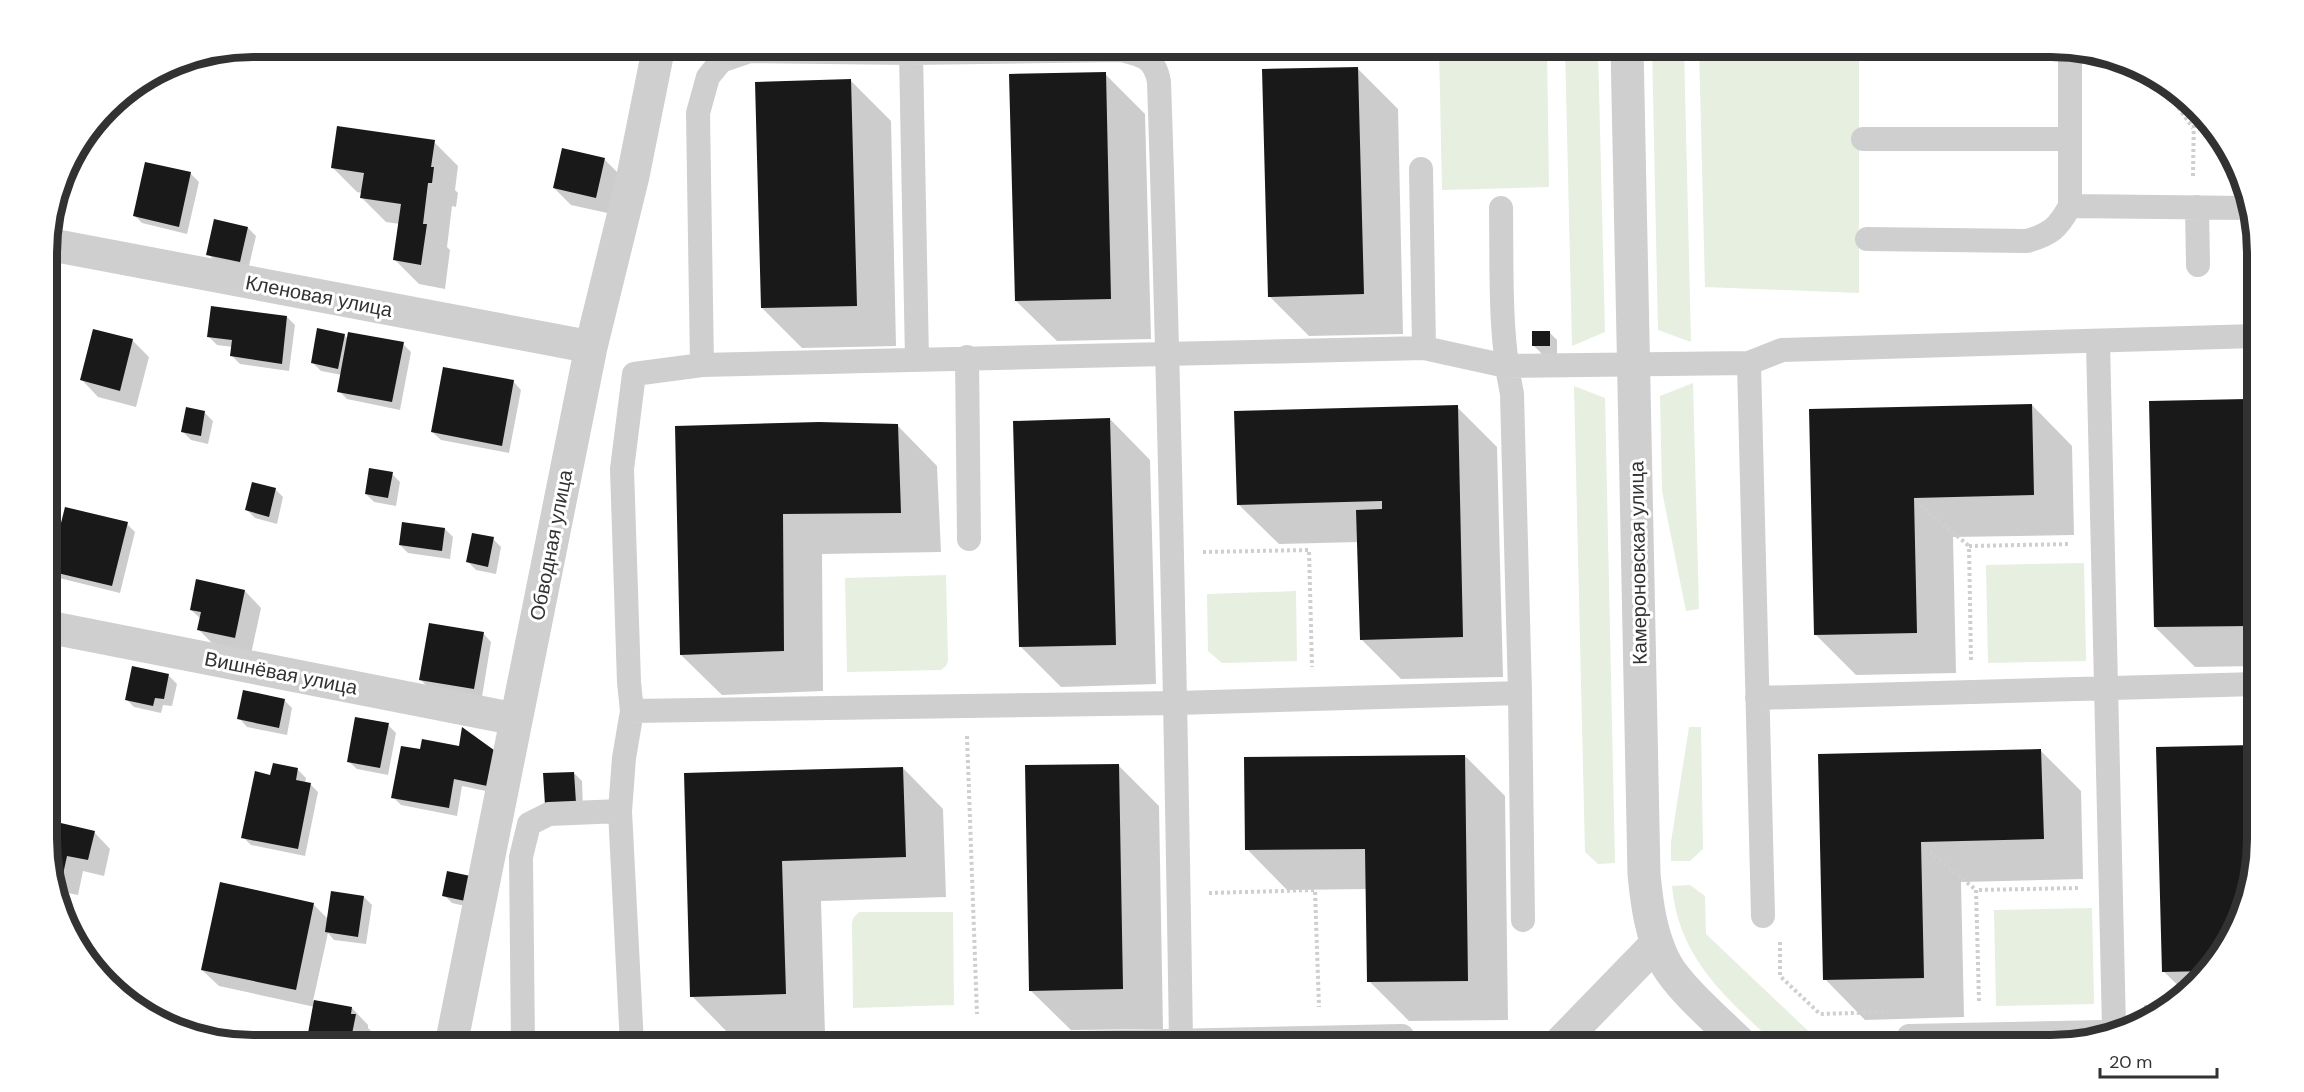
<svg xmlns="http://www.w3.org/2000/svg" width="2304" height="1092" viewBox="0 0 2304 1092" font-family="'DM Sans',sans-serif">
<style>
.green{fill:#e6efe0}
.shadow{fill:#0003}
.building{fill:#191919}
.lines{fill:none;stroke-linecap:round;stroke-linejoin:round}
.path{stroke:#cfcfcf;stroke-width:4;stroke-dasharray:3 3;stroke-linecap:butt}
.lane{stroke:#cfcfcf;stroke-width:24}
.street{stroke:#cfcfcf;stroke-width:33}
.labels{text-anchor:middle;stroke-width:6;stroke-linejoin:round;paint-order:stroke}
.street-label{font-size:20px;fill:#323232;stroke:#fff}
.rim{fill:none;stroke:#323232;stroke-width:8}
</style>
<rect width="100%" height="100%" fill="#fff"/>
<path class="green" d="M1439 47H1547L1549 187 1442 190Z
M1565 47H1598L1605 332 1572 346Z
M1652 47H1684L1691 342 1658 330Z
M1699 47H1859V293L1705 287Z
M1693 383 1699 609 1686 611 1662 491 1660 396Z
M1574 386 1605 398 1615 863 1598 864 1585 852Z
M2084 563 2086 661 1988 663 1986 565Z
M946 575 948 661 946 666 941 670 847 672 845 578Z
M1296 591 1297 661 1222 663 1208 651 1207 594Z
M1689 727H1701L1703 849 1690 861H1671V842Z
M1690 885 1705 896 1706 934 1823 1045H1776C1726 997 1679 960 1672 886Z
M2092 908 2094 1004 1996 1006 1994 910Z
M859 912H953L954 1005 853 1008 852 922 854 917Z"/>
<path class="shadow" d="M1357 68 1398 109 1403 334 1309 336 1269 296Z
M1105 74 1145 114 1151 339 1057 341 1016 301Z
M851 81 891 121 896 346 802 348 762 308Z
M434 142 458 166 455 190 458 193 456 207 452 206 447 247 450 250 445 289 419 284 395 260 400 224 386 222 361 197 362 193 357 192 333 168Z
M604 159 621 176 612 214 571 205 554 188Z
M146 164 191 174 199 182 187 234 142 223 134 215Z
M248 228 256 236 248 270 216 262 208 254Z
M47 297 52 298 60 306 50 351H47Z
M287 317 295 325 289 371 240 364 232 356 233 347 217 345 209 337Z
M1549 332 1557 340V354H1542L1534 346Z
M344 335 349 340 403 344 411 352 400 410 347 399 339 391 342 375 321 371 313 363Z
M132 340 149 357 136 407 98 397 82 380Z
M513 381 521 390 509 453 441 440 432 432Z
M2246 401 2256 411 2257 666 2195 667 2155 627Z
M2032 405 2072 446 2074 535 1953 537 1956 673 1856 675 1816 635 1811 410Z
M1457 407 1497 447 1503 677 1401 679 1361 639 1359 542 1279 544 1238 504Z
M204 412 213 421 208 444 191 440 183 432Z
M1110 419 1150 460 1156 684 1061 687 1020 646Z
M897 425 937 466 941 552 822 554 823 691 722 695 681 655 677 427Z
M47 451 50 454 47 469Z
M392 474 400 482 396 506 374 502 366 494Z
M275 489 283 497 277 524 255 518 247 510Z
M127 524 135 532 120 593 59 578 51 570Z
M445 529 453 537 450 559 408 553 400 545Z
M493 539 501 547 496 574 476 570 468 562Z
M245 591 261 608 251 654 215 646 198 629 201 619 191 610Z
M483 633 491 642 482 697 429 688 421 680Z
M169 676 177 684 172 706 163 705 161 713 134 707 126 699Z
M284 700 292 708 287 735 247 727 239 718Z
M388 725 396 733 388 775 357 769 348 761Z
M423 741 500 794 462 786 457 816 401 805 393 797 421 751Z
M2253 747 2257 751V840L2242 919 2207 975 2186 993 2163 971Z
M2041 751 2081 791 2083 879 1961 882 1964 1017 1865 1020 1825 979 1820 755Z
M1465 756 1505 796 1508 1020 1409 1021 1369 981 1367 889 1287 890 1247 849Z
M1118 765 1159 806 1163 1029 1071 1030 1030 990Z
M903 768 943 809 946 897 821 901 825 1034 732 1037 692 996 686 774Z
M298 770 306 778 305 783 310 784 318 792 305 856 251 845 243 837 272 776Z
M574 773 582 781 583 811 554 812Z
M94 832 110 849 104 876 83 871 78 895 58 891 48 867Z
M448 873 478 909 452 903 444 895Z
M364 897 372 905 366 944 334 940 328 933 313 1001 352 1008 368 1025V1028L372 1032 369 1045H309L308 1044 315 1007 219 986 202 970 313 904 328 919Z"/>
<path class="building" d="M1358 67 1364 294 1268 297 1262 69Z
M1106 72 1111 299 1015 301 1009 74Z
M851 79 857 306 761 308 755 82Z
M337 126 435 140 431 167H434L432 183H428L423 224H427L421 265 393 260 401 204 360 198 364 173 331 168Z
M562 148 605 158 596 198 553 188Z
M145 162 191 172 179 227 133 216Z
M214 219 248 227 240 262 206 255Z
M47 295 52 296 48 316H47Z
M211 306 287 316 282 364 230 356 232 340 207 337Z
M317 328 345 334 338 369 311 363Z
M93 329 133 339 120 391 80 380Z
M1532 331H1550V346H1532Z
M348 332 404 342 392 402 337 392Z
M443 367 514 380 502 446 431 432Z
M2247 399 2251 626 2154 627 2149 401Z
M2032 404 2034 495 1914 498 1917 633 1814 635 1809 409Z
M1458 405 1463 637 1360 640 1356 510 1382 509V501L1237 505 1234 411Z
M186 407 205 411 201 436 181 432Z
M1110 418 1116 645 1019 647 1013 421Z
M819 422 898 424 901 513 783 514 784 651 680 655 675 426Z
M369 468 393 472 388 498 365 494Z
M252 482 276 488 269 517 245 510Z
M65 507 128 522 112 586 49 571Z
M402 522 445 528 442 551 399 545Z
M472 533 494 537 488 567 466 562Z
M196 579 245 590 235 638 197 630 201 612 190 610Z
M429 623 484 632 474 689 419 680Z
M132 666 169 674 164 699 155 698 153 706 125 700Z
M243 690 285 699 279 728 237 719Z
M355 717 389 723 380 768 347 762Z
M462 727 498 753 492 787 454 779 449 808 391 798 401 746 420 749 422 739 459 746Z
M2254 745 2256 846 2242 919 2209 971 2162 972 2156 747Z
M2041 749 2044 839 1921 842 1924 978 1823 980 1818 754Z
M1465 755 1468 981 1367 982 1365 849 1245 850 1244 757Z
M273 763 298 768 296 780 311 783 298 849 241 838 255 771 270 775Z
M1119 764 1123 989 1029 991 1025 765Z
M903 767 906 857 782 861 786 994 690 997 684 773Z
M574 772 576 803 545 805 543 773Z
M48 820 95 831 88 860 67 856 62 879 53 877 48 867Z
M447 871 475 877 470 902 442 896Z
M220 882 314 903 296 990 201 970Z
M331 891 364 896 358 937 325 932Z
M314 1000 352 1007 351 1014H356L352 1034 347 1033 344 1045 306 1044Z"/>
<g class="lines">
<path class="path" d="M2164 88 2193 128
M2193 176 2194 111
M1920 505 1969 546
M1203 552 1309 550 1312 667
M1971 660 1969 546 2070 544
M967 736 977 1014
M1930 852 1976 890
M1209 893 1315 890 1319 1007
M1780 942V976L1820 1014 1888 1012
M1979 1001 1976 890 2079 888
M2144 1007H2171"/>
<path class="lane" d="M2070 50V206L2248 208
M911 53 1122 50C1143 55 1155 58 1159 82 1170 401 1176 721 1181 1041
M1863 139H2070
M1421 169 1424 348
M2197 207 2198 265
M1501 208C1502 270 1499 333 1512 394L1520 693 1523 920
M1867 239 2027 241C2051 234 2058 228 2070 206
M2098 342 2114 1028
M967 357 969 539
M702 365 698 113 708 77 721 61 750 51 911 53 917 359
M1757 698 2257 684
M632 711 1176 703 1520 693
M620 811 624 758 632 711 629 682 622 469 634 374 702 365 1424 348 1506 366 1749 363
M1763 916 1749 363 1782 350 2256 336
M1909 1036 2102 1032
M523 1045 521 857 529 824 549 814 620 811 632 1045
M976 1045 1402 1036"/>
<path class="street" d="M1627 46 1644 874C1647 905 1651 936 1666 964 1680 989 1720 1023 1742 1045
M47 244 591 347
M48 627 515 719
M451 1045 591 347 633 176 659 46
M1558 1045 1657 943"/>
</g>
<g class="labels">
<g class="street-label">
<text transform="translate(319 296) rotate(11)" y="7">Кленовая улица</text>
<text transform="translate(551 545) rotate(-79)" y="7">Обводная улица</text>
<text transform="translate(1638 563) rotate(-91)" y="7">Камероновская улица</text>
<text transform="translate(281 673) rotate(11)" y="7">Вишнёвая улица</text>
</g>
</g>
<path d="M0 0H2304V1092H0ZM253 57H2051A196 196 0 0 1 2247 253V839A196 196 0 0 1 2051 1035H253A196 196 0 0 1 57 839V253A196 196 0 0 1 253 57Z" fill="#fff" fill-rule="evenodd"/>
<path class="rim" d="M253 57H2051A196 196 0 0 1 2247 253V839A196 196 0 0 1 2051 1035H253A196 196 0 0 1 57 839V253A196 196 0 0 1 253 57Z"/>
<path d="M2100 1068v9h117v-9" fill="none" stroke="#323232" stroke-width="3"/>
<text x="2109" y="1068" font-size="18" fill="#323232" stroke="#ffffff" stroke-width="4.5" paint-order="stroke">20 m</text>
</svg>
